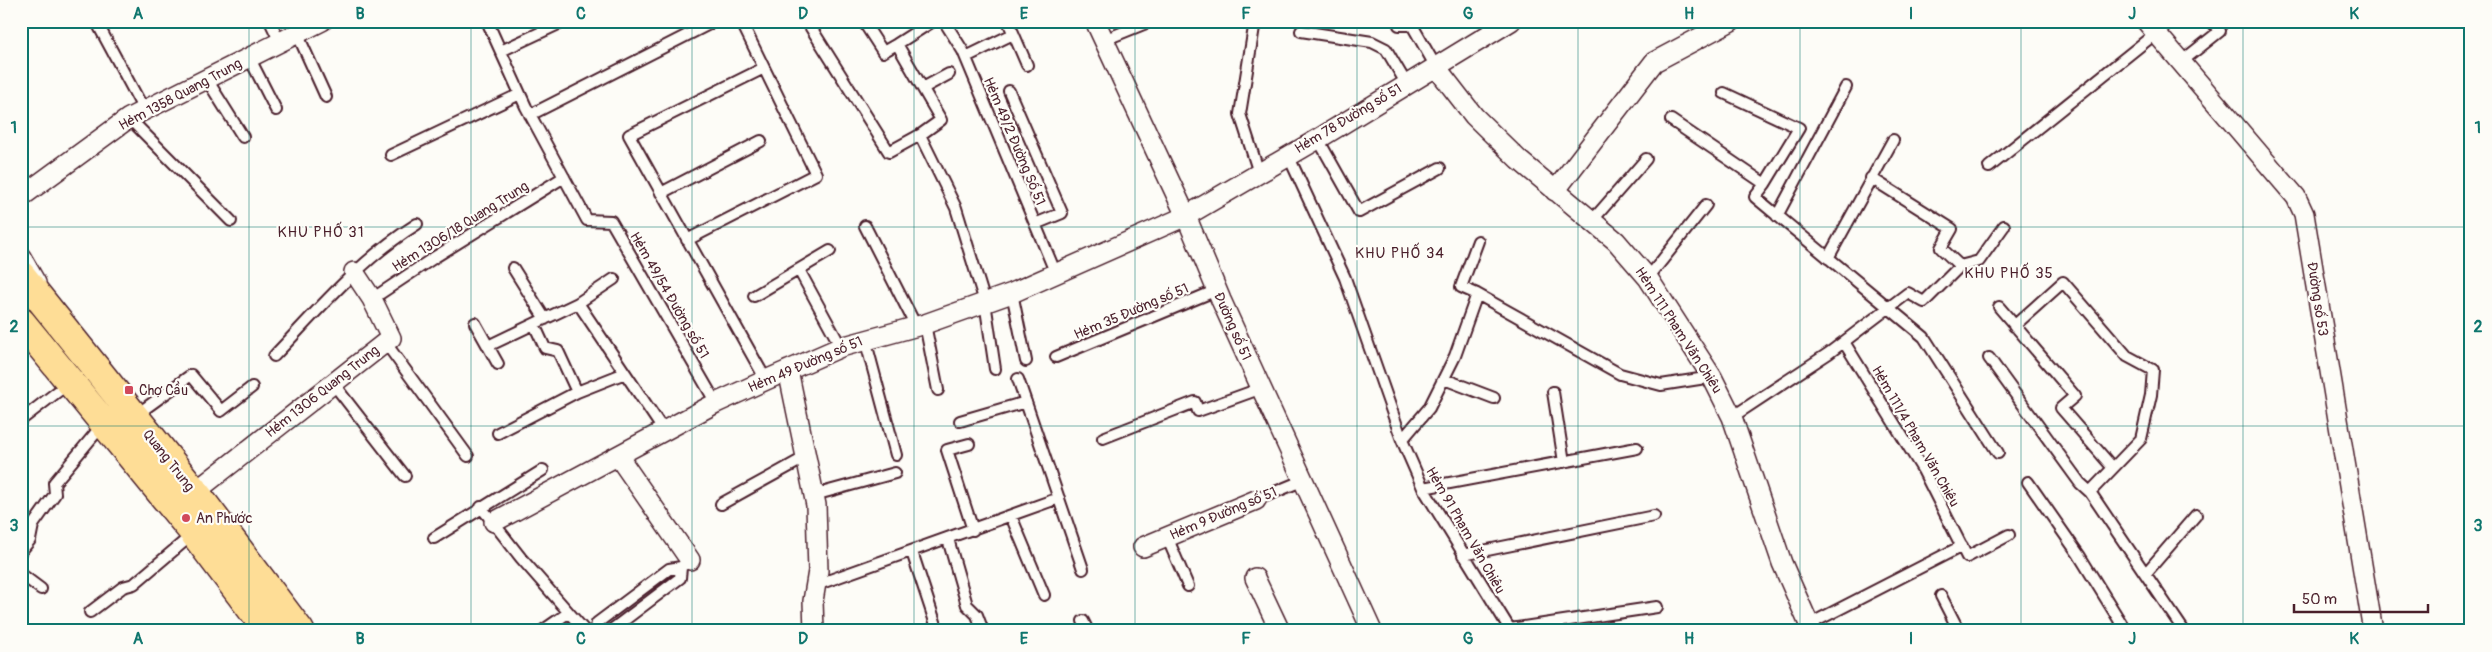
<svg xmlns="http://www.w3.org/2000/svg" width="2492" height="652" viewBox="0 0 2492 652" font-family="Pangolin,sans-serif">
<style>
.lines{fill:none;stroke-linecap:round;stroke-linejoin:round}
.lane-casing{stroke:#4a1f2b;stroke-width:14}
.street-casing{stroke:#4a1f2b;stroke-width:22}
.primary-casing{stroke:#4a1f2b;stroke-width:31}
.lane{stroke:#fdfcf7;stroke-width:10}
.street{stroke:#fdfcf7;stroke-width:19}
.primary{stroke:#fedd96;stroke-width:28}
.grid{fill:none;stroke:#0f766e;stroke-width:1;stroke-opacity:0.55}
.poi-dot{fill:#d1495b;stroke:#fdfcf7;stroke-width:2}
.labels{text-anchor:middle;stroke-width:4.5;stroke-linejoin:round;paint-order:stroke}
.street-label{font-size:14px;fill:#4a1f2b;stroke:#fdfcf7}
.poi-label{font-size:14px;fill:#4a1f2b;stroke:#fdfcf7;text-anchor:start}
.neighbourhood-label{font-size:15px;letter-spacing:1px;fill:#4a1f2b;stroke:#fdfcf7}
.neatline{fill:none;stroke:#0f766e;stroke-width:2}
.grid-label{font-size:16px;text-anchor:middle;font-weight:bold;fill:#0f766e}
</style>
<rect width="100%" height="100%" fill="#fdfcf7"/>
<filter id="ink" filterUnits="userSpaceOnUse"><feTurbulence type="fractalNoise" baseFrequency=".02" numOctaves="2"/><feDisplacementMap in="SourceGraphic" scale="10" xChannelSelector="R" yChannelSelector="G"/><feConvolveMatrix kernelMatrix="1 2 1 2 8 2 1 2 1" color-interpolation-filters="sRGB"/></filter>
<g filter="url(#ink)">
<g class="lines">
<g class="lane-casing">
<path id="lane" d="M96 21 144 110
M270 21 280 42
M487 21 526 107 587 220 611 221 716 403
M863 21 883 52 897 44 941 120 920 135 956 208 985 302 995 369
M944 21 963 51 1056 274
M1008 21 1027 65
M1255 21 1240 114 1259 173
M1399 21V25H1412L1436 67
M808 23 889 152 920 135
M1301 31 1372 42 1386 49 1406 83
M297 33 326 97
M1104 40 1151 21
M897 44 933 21
M501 51 565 21
M249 57 276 110
M966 57 1013 34
M2181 62 2220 31 2211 21
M764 68 629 135 766 380
M206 78 243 137
M923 88 949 74
M1009 91 1062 213 1035 224
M1724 93 1799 128 1765 184 1755 197 1924 337 1998 453
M530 115 715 21
M129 118 231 221
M1671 120 1765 184
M1318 139 1359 212 1440 168
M391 155 520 94
M1288 155 1345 278 1402 440
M1989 167 2156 33
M1871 178 1952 229 1941 248 1960 266
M661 193 761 141
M1777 216 1846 87
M1591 222 1646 159
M865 226 916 326
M687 240 816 174 741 21
M1478 241 1461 287 1477 294 1620 374 1661 385 1712 377
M1828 258 1893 140
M513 268 545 319
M799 270 841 347
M1648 278 1706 205
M1012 293 1026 361
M1477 294 1455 356 1429 408 1402 440 1423 488 1511 631
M754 296 830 251
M372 299 435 257 564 177
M578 303 614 279
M1999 307 2075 396 2061 408 2113 468
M475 323 498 364
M534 324 545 348 558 351 577 392
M925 324 938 390
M2014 326 2063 282 2127 356 2153 370 2151 395 2141 439 2090 492 2184 631
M865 339 896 455
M385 342 468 456
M1844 342 1923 470 1967 557 2009 535
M488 346 578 303 664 431
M274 356C319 309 361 259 417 224
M1056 357 1217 290
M1989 358 2080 483 2090 492
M1018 379 1083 569
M1444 379 1494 398
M332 382 405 476
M1553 392 1564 462
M136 415 191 375 221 411 252 387
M1732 417 1829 353 1908 293 1924 302 1960 266 1979 261 2004 226
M21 420 70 382
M960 421 1026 402
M498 433 577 392 625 373
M1103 438 1195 402 1198 411 1262 388
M969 444 947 450 973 530
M2028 482 2079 555 2126 631
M1423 488 1637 448
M814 495 895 473
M1256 500 1304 480
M721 504 806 457
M481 507 521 558 585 631
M1011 516 1044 595
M1167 537 1188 586
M434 538 543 470
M948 539 967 605 977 615 983 631
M21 551 30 540 33 525 55 494 54 483 104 423
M912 552 938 631
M1463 555 1654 516
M2146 573 2196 515
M21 574 41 589
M816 585 1059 498
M1941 596 1959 631
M90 612 123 587 134 584 193 534
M1083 621 1088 631
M1810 624 1962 546
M1510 629 1657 607
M542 631 568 613
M595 631 597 623 669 569 681 567 690 560
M610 631 680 578 681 567"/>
</g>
<g class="street-casing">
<path id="street" d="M1095 21 1186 216 1221 300 1372 631
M2146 21 2296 197 2304 214 2373 631
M1436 67 1474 116 1519 160 1616 241 1648 278 1712 377 1732 417 1782 563 1812 631
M1555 191 1654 62 1731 21
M21 197 129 118 322 21
M21 257 36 283
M788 370 816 505 818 571 813 601 814 631
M618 456 690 560
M195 492 391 338 372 299 354 272
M494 522 716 403 766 380 841 347 925 324 1012 293 1186 216 1318 139 1511 21
M1143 547 1256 500
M1255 578 1280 631"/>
</g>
<g class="primary-casing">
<path id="primary" d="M21 275 195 492 300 631
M21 322 194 533 268 631"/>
</g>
<use href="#lane" class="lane"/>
<use href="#street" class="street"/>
<use href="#primary" class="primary"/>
</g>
</g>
<path class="grid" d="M249 21V631M471 21V631M692 21V631M914 21V631M1135 21V631M1357 21V631M1578 21V631M1800 21V631M2021 21V631M2243 21V631M21 227H2471M21 426H2471"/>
<g class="poi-dot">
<rect x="124" y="385" width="10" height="10" rx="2.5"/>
<circle cx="186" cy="518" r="5"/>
</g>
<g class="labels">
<g class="street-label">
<text transform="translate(180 94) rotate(-28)" y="5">Hẻm 1358 Quang Trung</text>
<text transform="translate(1348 118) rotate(-31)" y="5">Hẻm 78 Đường số 51</text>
<text transform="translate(1015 141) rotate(67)" y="5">Hẻm 49/2 Đường Số 51</text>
<text transform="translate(460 226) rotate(-32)" y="5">Hẻm 1306/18 Quang Trung</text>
<text transform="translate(670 295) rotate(60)" y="5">Hẻm 49/54 Đường số 51</text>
<text transform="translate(2318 299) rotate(81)" y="5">Đường số 53</text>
<text transform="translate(1131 311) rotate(-23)" y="5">Hẻm 35 Đường số 51</text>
<text transform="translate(1233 326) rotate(66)" y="5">Đường số 51</text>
<text transform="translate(1679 330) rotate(57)" y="5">Hẻm 111 Phạm Văn Chiêu</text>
<text transform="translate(805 364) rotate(-23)" y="5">Hẻm 49 Đường số 51</text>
<text transform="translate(322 391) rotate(-38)" y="5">Hẻm 1306 Quang Trung</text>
<text transform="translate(1916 436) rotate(60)" y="5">Hẻm 111/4 Phạm Văn Chiêu</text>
<text transform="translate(169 460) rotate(52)" y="5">Quang Trung</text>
<text transform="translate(1223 513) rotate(-23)" y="5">Hẻm 9 Đường số 51</text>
<text transform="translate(1466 530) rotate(60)" y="5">Hẻm 91 Phạm Văn Chiêu</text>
</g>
<g class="poi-label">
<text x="139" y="395">Chợ Cầu</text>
<text x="196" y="523">An Phước</text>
</g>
<g class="neighbourhood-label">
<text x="321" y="237">KHU PHỐ 31</text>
<text x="1400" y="258">KHU PHỐ 34</text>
<text x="2009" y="278">KHU PHỐ 35</text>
</g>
</g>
<rect width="2492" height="652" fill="none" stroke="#fdfcf7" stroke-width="55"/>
<path d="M2294 604v8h134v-8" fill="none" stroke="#4a1f2b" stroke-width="2.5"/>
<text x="2302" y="604" font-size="15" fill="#4a1f2b" stroke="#fdfcf7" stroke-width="4" paint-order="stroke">50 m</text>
<rect x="28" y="28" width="2436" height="596" class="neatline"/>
<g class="grid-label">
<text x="138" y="19">A</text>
<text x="360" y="19">B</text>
<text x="581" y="19">C</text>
<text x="803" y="19">D</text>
<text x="1024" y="19">E</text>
<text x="1246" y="19">F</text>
<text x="1468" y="19">G</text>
<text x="1689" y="19">H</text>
<text x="1911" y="19">I</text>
<text x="2132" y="19">J</text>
<text x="2354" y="19">K</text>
<text x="14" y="133">1</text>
<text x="2478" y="133">1</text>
<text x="14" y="332">2</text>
<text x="2478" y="332">2</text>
<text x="14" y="531">3</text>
<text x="2478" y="531">3</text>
<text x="138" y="644">A</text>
<text x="360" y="644">B</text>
<text x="581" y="644">C</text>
<text x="803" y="644">D</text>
<text x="1024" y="644">E</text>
<text x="1246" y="644">F</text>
<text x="1468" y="644">G</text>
<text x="1689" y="644">H</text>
<text x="1911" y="644">I</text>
<text x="2132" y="644">J</text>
<text x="2354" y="644">K</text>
</g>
</svg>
